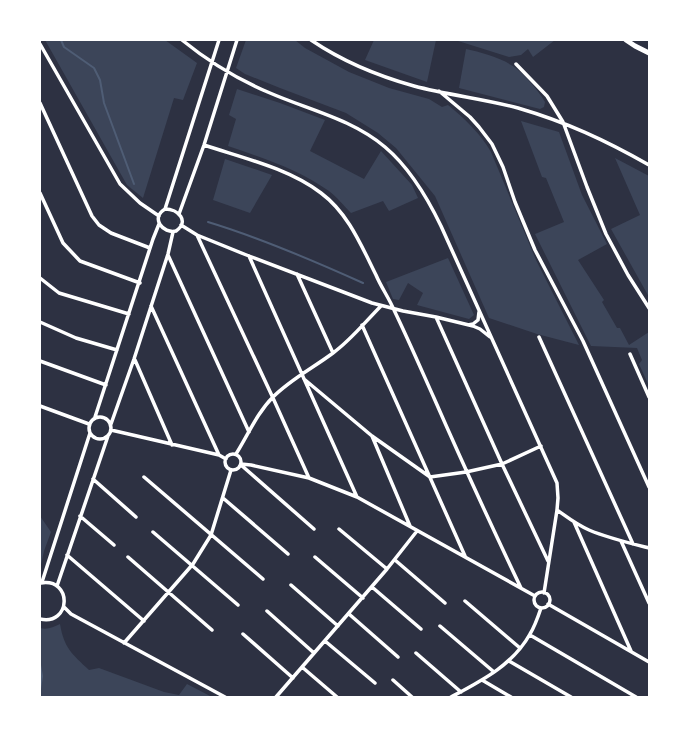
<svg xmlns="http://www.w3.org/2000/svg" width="689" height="737" viewBox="0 0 689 737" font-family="Karla,sans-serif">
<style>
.green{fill:#3c4559}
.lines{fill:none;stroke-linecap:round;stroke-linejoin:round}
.stream{stroke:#4f5d75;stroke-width:2}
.minor{stroke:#fff;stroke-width:3.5}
.secondary{stroke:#fff;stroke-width:5}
</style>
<rect width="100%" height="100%" fill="#2d3142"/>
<path class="green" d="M45 40H165L197 63 183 100 174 98 143 198 127 185Z
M246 40H295L305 48 349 72 389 88 429 99 442 107 448 105C465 119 480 133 491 152L536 260 579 345 537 334 489 318 435 196 396 148 378 133 346 113 280 88 245 74 236 68Z
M374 40H436L427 82 365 60Z
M455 40H555L533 57 528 49 521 55 509 57Z
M466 49C480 52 499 57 511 65 522 71 539 91 545 102L544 107 540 109 459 88Z
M237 89 280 103 325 120 310 151 364 179 381 151 412 185 418 198 389 211 383 201 351 213C344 206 337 197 329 191 298 169 263 158 228 146L236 119 229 115Z
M521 121 559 132 582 195 607 244 578 260 604 300 602 302 617 328H620L629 345 649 332V386L639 364 642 360 637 348 591 346 535 234 564 222 546 178 542 177Z
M615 158 649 176V297L611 229 640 215Z
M225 159 272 175 250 213 213 200Z
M448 258 474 315 469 319 417 305 423 293 408 283 399 300 393 299 386 282Z
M40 516 51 532 44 551 40 569Z
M60 624C64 648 72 654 89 670L99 668 164 692 179 695 187 684 212 697H40V628C48 630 53 627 60 624Z"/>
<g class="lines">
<path class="stream" d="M61 40 64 47 94 68 100 80 104 103 134 184
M208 222C261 238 312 260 363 283
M40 665 42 676 40 689"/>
<path class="minor" d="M182 40C209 62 239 80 270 93 309 110 352 119 385 147 410 168 427 197 441 226L557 483 558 498 557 510 544 593
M311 40C342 61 378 76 414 86 448 95 484 99 518 108 566 122 605 140 649 165
M40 44 120 184 140 203 159 216
M516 64 547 96 563 122 587 187 606 234 628 275 649 308
M439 91 470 117 479 127 492 144 503 167 515 202 535 250 583 341 649 487
M40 103 92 216 99 225 111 233 150 248
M204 145C243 158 288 168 321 193 348 213 361 245 376 275 381 287 389 298 394 310 408 339 421 369 434 398 462 462 491 525 521 588
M40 193 63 243 80 261 140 283
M165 209 219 40
M165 209C178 209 190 221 176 231 163 234 150 218 165 209Z
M179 214 204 145 237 40
M181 225 197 235 249 256 372 303 403 311 436 317 473 326 480 329 490 337
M197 235 273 398 309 478
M168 255 249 432
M249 256 357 497
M297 274 333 353
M40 278 59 293 129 314
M151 306 219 455
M436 317 502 464 548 561
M40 322 76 338 117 350
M362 325 465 556
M468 325 473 324 478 320 479 312
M539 337 633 544
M630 354 649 397
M135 360 172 445
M40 361 106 385
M304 379 372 436 430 477 466 472 502 464 541 446
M40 406 89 424
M89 428a11 11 0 1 1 22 0a11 11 0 1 1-22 0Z
M95 417 153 239 159 224
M111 424 134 359 168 254 173 232
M111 430 219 455 226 459
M372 436 410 526
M225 462a8 8 0 1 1 16 0a8 8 0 1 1-16 0Z
M236 454C248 435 257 413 273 397 291 379 313 368 333 353 351 340 365 322 381 306
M241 464 251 465 309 478 357 497 535 596
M241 465 314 529
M144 477 263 579
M93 479 136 517
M223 498 288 554
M557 510C567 517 577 525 589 530 608 538 629 543 649 548
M80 516 114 545
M574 522 631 651
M339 529 387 569
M153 532 238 605
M621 541 649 603
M67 555 144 621
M128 557 212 630
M315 557 363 598
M395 560 445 603
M42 582 90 433
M291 585 338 626
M57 586 108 436
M372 587 421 629
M534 600a8 8 0 1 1 16 0a8 8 0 1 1-16 0Z
M465 601 520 648
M548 604 649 662
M64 607 71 614 225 697
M267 611 314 653
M349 614 398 657
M40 619C71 626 73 578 41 583
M440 626 494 672
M243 634 293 678
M530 635 636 697
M325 641 375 683
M124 643 193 564 211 535 231 470
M416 653 461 692
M509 661 571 697
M302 667 337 697
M393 680 412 697
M482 680 511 697
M276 697 387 569 417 531
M451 697C481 681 513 665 530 634 535 626 538 617 541 608"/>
<path class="secondary" d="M626 40 635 46 649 53"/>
</g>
<rect width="689" height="737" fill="none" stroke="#ffffff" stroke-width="82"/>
</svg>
